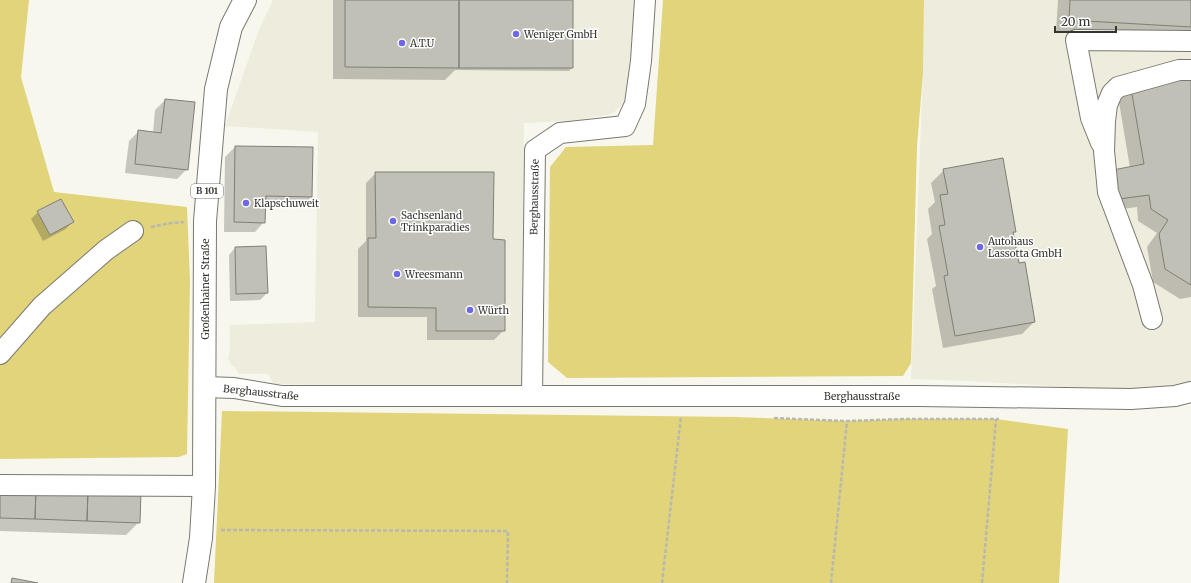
<svg xmlns="http://www.w3.org/2000/svg" width="1191" height="583" viewBox="0 0 1191 583" font-family="Merriweather,serif">
<style>
.built{fill:#eeecdc}
.green{fill:#e1d47b}
.shadow{fill:#0003}
.building{fill:#c1c0b7;stroke:#807f77}
.lines{fill:none;stroke-linecap:round;stroke-linejoin:round}
.minor-casing{stroke:#797870;stroke-width:22}
.major-casing{stroke:#797870;stroke-width:24}
.path{stroke:#b8b8b0;stroke-width:2.5;stroke-dasharray:4 2;stroke-linecap:butt}
.minor{stroke:#fff;stroke-width:20}
.major{stroke:#fff;stroke-width:22}
.poi-dot{fill:#6d68e3;stroke:#fff;stroke-width:1.5}
.labels{text-anchor:middle;stroke-width:3;stroke-linejoin:round;paint-order:stroke}
.shield{fill:#fff;stroke:#71716e;stroke-width:1}
.shield-label{font-size:9px;font-weight:bold;fill:#343430}
.poi-label{font-size:10px;fill:#343430;stroke:#fff;text-anchor:start}
.street-label{font-size:10px;fill:#343430;stroke:#fff}
</style>
<rect width="100%" height="100%" fill="#f8f7ee"/>
<path class="built" d="M273 0H635L634 52 628 99 612 114 569 121 524 123 521 389 274 384 268 374H239L235 367 231 365 228 358 230 349V325L315 322 318 132 225 126 258 32Z
M924 0H1191V382L1170 388H1084L969 381 911 379 923 73Z"/>
<path class="green" d="M0 0H29L21 77 54 192 187 207 190 281 187 454 179 457 0 459Z
M663 0H924L923 73 917 146 911 363 903 376 567 378 548 362 550 167 566 147 653 145Z
M222 411 735 417 847 421 905 419H996L1068 429 1059 583H214Z"/>
<path class="shadow" d="M333 0H572V68L569 71 455 70 445 80 333 79Z
M1058 0H1191V40L1056 32Z
M1191 79V297L1180 299 1153 282 1147 247 1157 233 1138 221 1137 207 1106 211 1130 168 1119 102 1131 89Z
M165 100 187 169 177 179 125 173 129 141 139 131 153 133 155 110Z
M235 147 311 197 301 207 265 206 264 222 255 232H224L225 157Z
M944 170 1015 232 1013 234 1018 264 1034 322 1022 334 943 348 932 289 936 286 927 239 932 234 928 209 935 202 931 183Z
M376 173 492 240 504 330 494 340H427V317H358V249L366 241V183Z
M61 200 72 222 66 229 43 241 31 219 38 212Z
M265 247 267 293 260 300 230 301 229 255 235 248Z
M0 488 139 522 126 535 0 531Z"/>
<path class="building" d="M345 0H459V68L345 67Z
M459 0H573V68H459Z
M1070 0H1191V27L1069 20Z
M1191 78V285L1165 269 1159 234 1168 220 1151 209 1149 195 1119 199 1113 170 1144 164 1131 88Z
M165 99 195 102 188 170 135 164 138 130 161 133Z
M235 146 313 147 312 197 266 196 265 223 234 222Z
M1003 158 1016 232H1013L1019 263 1025 262 1035 322 955 336 944 276 948 275 939 226 945 225 940 195 948 194 943 169Z
M375 172H494L493 239 505 240V331H436V308L368 307V238H376Z
M61 199 74 222 50 235 37 211Z
M266 246 268 293 236 294 235 247Z
M0 487 36 488 35 519 0 518Z
M36 488 88 490 87 521 35 519Z
M88 490 141 492 140 523 87 521Z
M12 578 38 583H11Z"/>
<g class="lines">
<g class="minor-casing">
<path id="minor" d="M1101 143 1091 118 1076 40 1191 41
M1152 319 1143 285 1108 192 1104 151 1105 121 1107 105 1112 93 1118 87 1179 70H1191
M0 354 42 306 106 250 133 231
M205 387 234 388 282 396H919L1131 399 1175 396 1191 392
M532 396 535 150 560 133 625 126 635 104 641 61 645 0
M0 485 204 486"/>
</g>
<g class="major-casing">
<path id="major" d="M194 583 201 538 204 486 205 221 216 89 231 27 245 0"/>
</g>
<path class="path" d="M151 227 171 223 184 222
M774 418 847 421 905 419H999
M221 530 508 531 507 583
M662 583 681 416
M831 583 847 421
M982 583 996 419"/>
<use href="#minor" class="minor"/>
<use href="#major" class="major"/>
</g>
<g class="poi-dot">
<circle cx="516" cy="34" r="4"/>
<circle cx="402" cy="43" r="4"/>
<circle cx="246" cy="203" r="4"/>
<circle cx="393" cy="221" r="4"/>
<circle cx="980" cy="247" r="4"/>
<circle cx="397" cy="274" r="4"/>
<circle cx="470" cy="310" r="4"/>
</g>
<g class="labels">
<rect class="shield" x="191" y="184" width="32" height="14" rx="3"/>
<g class="shield-label">
<text x="207" y="194">B 101</text>
</g>
<g class="poi-label">
<text x="524" y="38">Weniger GmbH</text>
<text x="410" y="47">A.T.U</text>
<text x="254" y="207">Klapschuweit</text>
<text x="401" y="219">Sachsenland<tspan x="401" dy="12">Trinkparadies</tspan></text>
<text x="988" y="245">Autohaus<tspan x="988" dy="12">Lassotta GmbH</tspan></text>
<text x="405" y="278">Wreesmann</text>
<text x="478" y="314">Würth</text>
</g>
<g class="street-label">
<text transform="translate(534 197) rotate(-89)" y="4">Berghausstraße</text>
<text transform="translate(205 289) rotate(-90)" y="4">Großenhainer Straße</text>
<text transform="translate(261 392) rotate(6)" y="4">Berghausstraße</text>
<text x="862" y="400">Berghausstraße</text>
</g>
</g>
<path d="M1055 26v6h61v-6" fill="none" stroke="#343430" stroke-width="2"/>
<text x="1061" y="26" font-size="12" fill="#343430" stroke="#ffffff" stroke-width="3" paint-order="stroke">20 m</text>
</svg>
